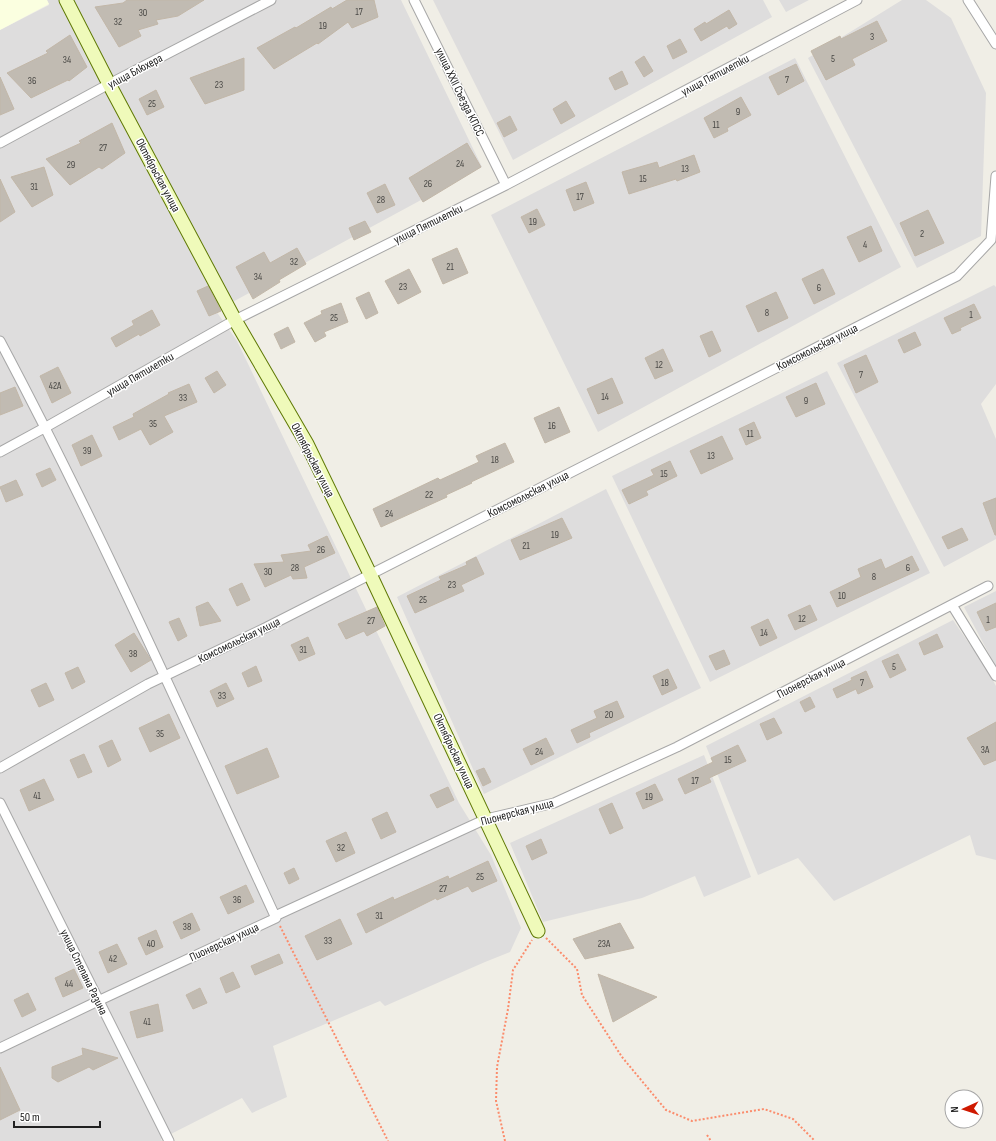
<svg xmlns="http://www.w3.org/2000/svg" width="996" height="1141" viewBox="0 0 996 1141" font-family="'Sofia Sans Condensed',sans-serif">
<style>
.residential{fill:#dedddd}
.education{fill:#fbffe0}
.building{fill:#c1bbb2;stroke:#c2b7a8}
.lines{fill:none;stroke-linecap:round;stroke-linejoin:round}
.street-casing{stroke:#a7a7a7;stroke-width:11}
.secondary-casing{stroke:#5f7904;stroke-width:15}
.path{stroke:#fb8c6c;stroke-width:2;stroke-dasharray:2 2;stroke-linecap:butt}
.street{stroke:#fff;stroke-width:9}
.secondary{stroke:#effaba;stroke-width:13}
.labels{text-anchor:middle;stroke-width:3;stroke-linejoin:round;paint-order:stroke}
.number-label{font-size:10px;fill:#484744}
.street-label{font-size:12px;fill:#202020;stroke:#fff}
</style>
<rect width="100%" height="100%" fill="#f0eee6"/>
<path class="residential" d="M47 0H401L482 167 216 311 237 341 459 803 491 855 521 928 510 952 485 962 385 1006 380 1001 273 1046 287 1097 252 1113 242 1098 161 1139 162 1141H0V30L49 5Z
M433 0H763L772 17 513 160Z
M779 0H809L786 12Z
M902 0H926L951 18 986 93 981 236 917 268 808 58Z
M795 58 901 267 598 432 491 215Z
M994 285 996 287V384L981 404 996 439V539L944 567 837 363Z
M827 371 930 573 710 682 612 476Z
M606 489 701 688 484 794 397 597Z
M996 591V667L964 607Z
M953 620 986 668 996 686V860L976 855 970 835 834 901 798 858 758 875 706 746Z
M704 755 751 877 704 897 695 876 642 898 543 922 510 843Z"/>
<path class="education" d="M0 0H47L49 4 0 30Z"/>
<path class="building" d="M127 0H204L178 16 156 20 158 24 138 30 141 36 119 47 95 7 123 3Z
M347 0H374L378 17 352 28 348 22 318 44 317 43 274 69 257 48 295 27 296 28 331 7 332 9Z
M729 10 737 24 729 29 727 26 701 41 694 29 705 22 706 24Z
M877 21 887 41 852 59 855 65 826 80 811 51 840 36 841 39Z
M70 35 87 67 69 81 68 80 31 98 7 73 48 53 46 51Z
M680 39 687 52 673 59 667 46Z
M644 56 653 71 644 77 635 62Z
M244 58V90L205 104 190 78Z
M796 64 804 81 778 95 769 77Z
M622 71 628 84 615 90 609 78Z
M0 77 14 109 0 115Z
M156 90 164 107 147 115 139 99Z
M741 97 751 115 727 128 728 131 714 138 704 118Z
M566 101 575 116 561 124 553 109Z
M510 116 517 130 504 137 497 123Z
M112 123 125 153 102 169 99 167 70 185 46 159 81 143 79 141Z
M467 143 481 167 423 202 409 178Z
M694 155 700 172 677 181 676 179 629 194 622 172 657 162 659 168Z
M44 167 53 195 32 207 11 177Z
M0 179 15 212 0 222Z
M586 182 594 203 574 211 566 190Z
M385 184 395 205 377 213 367 193Z
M537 209 545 225 529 233 521 217Z
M928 210 944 243 915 256 900 223Z
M365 221 371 232 354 240 349 228Z
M871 226 882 251 859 262 847 237Z
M297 248 306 264 279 280 280 282 253 299 236 267 264 252 270 263Z
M457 248 468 273 443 284 432 259Z
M409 269 421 292 398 304 385 281Z
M823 269 835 294 814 304 802 279Z
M208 286 221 311 209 316 197 291Z
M369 292 378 313 366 319 356 298Z
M776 292 788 318 758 332 746 306Z
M341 303 348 322 324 332 326 336 315 342 304 323 322 314 321 311Z
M974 304 981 318 960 328 961 330 952 334 944 318Z
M152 310 160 325 140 336 139 334 116 347 111 338 134 325 132 321Z
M288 327 295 342 281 349 274 334Z
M712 331 721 351 709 357 700 336Z
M915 332 921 345 904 353 898 340Z
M663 349 673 371 655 379 645 358Z
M866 355 878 382 856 393 844 365Z
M58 367 71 393 52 403 40 376Z
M217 371 226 385 214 393 205 378Z
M612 378 623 403 598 414 587 389Z
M816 383 825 404 796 417 786 397Z
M189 384 197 402 164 416 173 432 150 445 141 429 119 440 113 427 134 417 133 414 169 394 168 393Z
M15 387 23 406 0 415V393Z
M559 407 570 432 545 443 534 418Z
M754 422 761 438 746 445 739 429Z
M92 435 102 456 81 466 72 445Z
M722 436 733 459 701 474 690 451Z
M505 443 514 462 471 482 472 483 446 495 447 497 381 527 373 509 438 478 440 480 479 462 476 456Z
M670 461 677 476 646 491 648 495 629 504 622 490 654 475 651 470Z
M50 468 56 480 42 487 36 474Z
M16 480 23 495 6 502 0 487Z
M996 498V535H995L983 503Z
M562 518 572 538 520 560 511 540Z
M962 528 968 540 948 549 942 537Z
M327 536 335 553 304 567 307 578 293 579 291 575 265 587 254 564 284 562 281 555 311 551 308 545Z
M912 556 919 570 837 607 830 592 861 577 858 569 881 559 885 569Z
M476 557 484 574 461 585 464 591 415 613 407 596 441 580 439 577 467 565 466 562Z
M242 583 250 600 237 606 229 589Z
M208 602 221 621 200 626 196 607Z
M996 603V627L986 631 977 612Z
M810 605 817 620 795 630 788 615Z
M377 607 385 626 367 636 364 631 346 639 338 624Z
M179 618 187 636 178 641 169 622Z
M768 619 777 638 760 646 751 627Z
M134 633 151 660 131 672 115 645Z
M937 634 943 647 924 655 919 643Z
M308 637 315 654 299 661 291 645Z
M724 650 730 664 716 670 709 656Z
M898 654 906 670 890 678 882 661Z
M256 666 262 681 248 687 242 673Z
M78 667 85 682 72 689 65 673Z
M668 669 677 688 662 695 653 676Z
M866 671 873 687 858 694 856 689 837 698 833 689 852 680 851 678Z
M46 683 54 700 39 707 31 690Z
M226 683 234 699 217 707 210 691Z
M810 697 815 707 805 712 800 702Z
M617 701 624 717 589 733 590 737 577 743 571 730 597 718 594 711Z
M169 714 180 738 150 752 139 728Z
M774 718 782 733 767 740 760 724Z
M996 722V760L984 765 967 738Z
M546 738 554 754 531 765 523 749Z
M112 740 121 760 108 767 99 746Z
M738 745 746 761 709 778 711 782 685 794 678 779 713 762 711 758Z
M267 748 279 777 237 794 225 766Z
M84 754 92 772 78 778 70 760Z
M484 768 491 782 483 786 476 771Z
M44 779 54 800 29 811 20 790Z
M655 784 663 800 643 809 636 793Z
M448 787 454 800 437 808 430 795Z
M612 803 623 828 610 834 599 809Z
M387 812 396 832 381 839 372 819Z
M346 832 355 853 336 862 326 841Z
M541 839 547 853 532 860 526 846Z
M488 861 497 881 472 892 468 886 437 900 436 898 366 933 357 914 393 897 394 900 448 876 449 879Z
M294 868 299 879 289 884 284 873Z
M246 885 254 902 228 914 220 897Z
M192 913 200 930 181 939 173 922Z
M340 919 352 944 317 960 305 936Z
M620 923 634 948 585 959 573 939Z
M156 930 163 947 146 955 138 938Z
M117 944 127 964 108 973 99 952Z
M279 954 283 963 255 975 251 966Z
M74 969 83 988 63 997 55 978Z
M233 972 240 987 226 993 220 978Z
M598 974 657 997 613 1022Z
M200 988 207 1003 193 1009 186 995Z
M28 993 36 1010 22 1017 14 1000Z
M158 1004 163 1031 137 1038 130 1012Z
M82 1048 118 1058 93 1070 89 1067 58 1082 52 1078V1067L83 1055Z
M0 1067 20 1110 0 1120Z"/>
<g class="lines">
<g class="street-casing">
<path id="street" d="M414 0 506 185
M968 0 996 44
M0 143 109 84 271 0
M0 341C100 529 186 723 275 916
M0 452 46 427 235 320 506 185 857 0
M952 605 996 676
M0 768 148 684 267 627 957 276 991 240 996 176
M0 803 169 1141
M0 1048 98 1001 276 918 275 916 486 819 554 803 677 747 988 586"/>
</g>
<g class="secondary-casing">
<path id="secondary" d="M66 0 109 84 235 320 307 444 370 574 538 931"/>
</g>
<path class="path" d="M280 926 388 1141
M546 938 577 969 582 995 622 1057 666 1110 692 1121 764 1109 793 1119 815 1141
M707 1135 711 1141
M505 1141 496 1101 497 1067 508 1009 513 970 532 940"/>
<use href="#street" class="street"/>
<use href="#secondary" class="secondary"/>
</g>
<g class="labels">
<g class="number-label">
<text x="359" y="15">17</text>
<text x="143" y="16">30</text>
<text x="118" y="25">32</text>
<text x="323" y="29">19</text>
<text x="872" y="40">3</text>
<text x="833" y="62">5</text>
<text x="67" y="63">34</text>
<text x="787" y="83">7</text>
<text x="32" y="84">36</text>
<text x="219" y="88">23</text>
<text x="152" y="107">25</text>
<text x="738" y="115">9</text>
<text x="716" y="128">11</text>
<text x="103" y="151">27</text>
<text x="460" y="167">24</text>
<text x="71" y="168">29</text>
<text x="685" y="172">13</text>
<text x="643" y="182">15</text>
<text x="428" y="187">26</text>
<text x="34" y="190">31</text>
<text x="580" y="200">17</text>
<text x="381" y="203">28</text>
<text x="533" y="225">19</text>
<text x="922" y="237">2</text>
<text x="865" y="248">4</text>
<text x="294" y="265">32</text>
<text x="450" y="270">21</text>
<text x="258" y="280">34</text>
<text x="403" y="290">23</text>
<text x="819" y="291">6</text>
<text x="767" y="316">8</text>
<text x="971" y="318">1</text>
<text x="334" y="321">25</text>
<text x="659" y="368">12</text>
<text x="861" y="378">7</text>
<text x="55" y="389">42А</text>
<text x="605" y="400">14</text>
<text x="183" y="401">33</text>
<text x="806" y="404">9</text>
<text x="153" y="427">35</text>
<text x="552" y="429">16</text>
<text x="750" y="437">11</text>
<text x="87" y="454">39</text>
<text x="711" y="459">13</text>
<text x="495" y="463">18</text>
<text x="664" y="477">15</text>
<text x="429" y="498">22</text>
<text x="389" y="517">24</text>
<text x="555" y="538">19</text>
<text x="526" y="549">21</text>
<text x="321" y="553">26</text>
<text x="295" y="571">28</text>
<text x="908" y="571">6</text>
<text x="268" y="575">30</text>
<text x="874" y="580">8</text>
<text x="452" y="588">23</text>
<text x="842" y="599">10</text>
<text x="423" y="603">25</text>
<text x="802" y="622">12</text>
<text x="988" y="623">1</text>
<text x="371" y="624">27</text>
<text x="764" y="636">14</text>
<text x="303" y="653">31</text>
<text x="133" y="657">38</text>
<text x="894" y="670">5</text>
<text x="665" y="686">18</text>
<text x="862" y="686">7</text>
<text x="222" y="699">33</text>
<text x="609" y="718">20</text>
<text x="160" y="737">35</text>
<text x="985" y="753">3А</text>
<text x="539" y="755">24</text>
<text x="728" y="763">15</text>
<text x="695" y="784">17</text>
<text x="37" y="799">41</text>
<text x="649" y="800">19</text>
<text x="341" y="851">32</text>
<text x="480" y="880">25</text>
<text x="443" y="892">27</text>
<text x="237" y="903">36</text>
<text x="379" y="919">31</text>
<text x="187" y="930">38</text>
<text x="328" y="944">33</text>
<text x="151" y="947">40</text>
<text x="604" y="947">23А</text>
<text x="113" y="962">42</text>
<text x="69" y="987">44</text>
<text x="147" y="1025">41</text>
</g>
<g class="street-label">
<text transform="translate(135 71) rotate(-28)" y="4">улица Блюхера</text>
<text transform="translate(715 75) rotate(-28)" y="4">улица Пятилетки</text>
<text transform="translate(460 92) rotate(64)" y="4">улица XXII Съезда КПСС</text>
<text transform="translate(158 175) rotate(62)" y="4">Октябрьская улица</text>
<text transform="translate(428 224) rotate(-26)" y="4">улица Пятилетки</text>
<text transform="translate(817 347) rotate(-27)" y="4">Комсомольская улица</text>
<text transform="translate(140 374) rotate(-30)" y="4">улица Пятилетки</text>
<text transform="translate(313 460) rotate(63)" y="4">Октябрьская улица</text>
<text transform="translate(528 494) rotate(-27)" y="4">Комсомольская улица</text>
<text transform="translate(239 640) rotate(-26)" y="4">Комсомольская улица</text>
<text transform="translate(811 678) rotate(-27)" y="4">Пионерская улица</text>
<text transform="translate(454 751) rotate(65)" y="4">Октябрьская улица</text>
<text transform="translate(517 812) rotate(-15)" y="4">Пионерская улица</text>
<text transform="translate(224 942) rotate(-25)" y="4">Пионерская улица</text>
<text transform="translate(84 972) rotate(64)" y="4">улица Степана Разина</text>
</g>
</g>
<g transform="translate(964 1109) rotate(267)"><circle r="19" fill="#ffffff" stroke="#a6a6a6"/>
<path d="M0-3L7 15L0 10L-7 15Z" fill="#cf1900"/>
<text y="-6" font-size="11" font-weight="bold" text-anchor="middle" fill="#202020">N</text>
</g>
<path d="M14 1121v6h86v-6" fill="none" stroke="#202020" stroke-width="2"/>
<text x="20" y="1121" font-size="12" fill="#202020" stroke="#ffffff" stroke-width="3" paint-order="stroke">50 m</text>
</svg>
